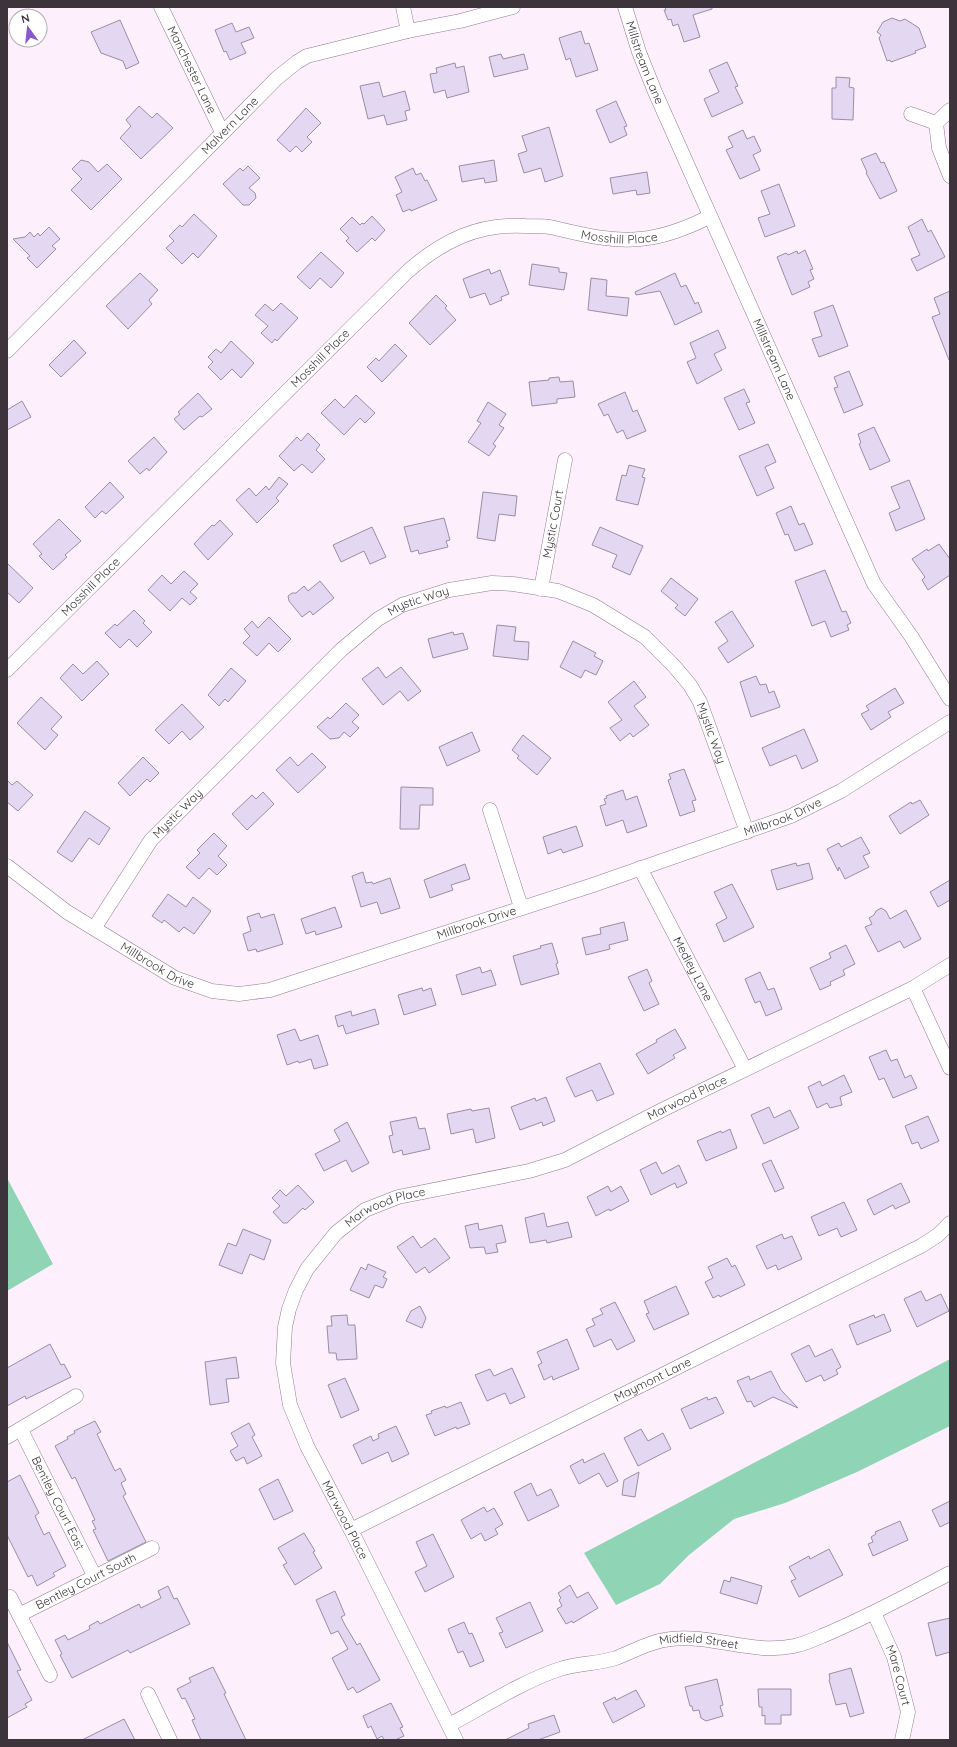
<svg xmlns="http://www.w3.org/2000/svg" width="957" height="1747" viewBox="0 0 957 1747" font-family="Quicksand,sans-serif">
<style>
.forest{fill:#8fd5b5}
.building{fill:#e3d7f2;stroke:#998ea7}
.lines{fill:none;stroke-linecap:round;stroke-linejoin:round}
.street-casing{stroke:#917b8f;stroke-width:15}
.street{stroke:#fff;stroke-width:14}
.labels{text-anchor:middle;stroke-width:4;stroke-linejoin:round;paint-order:stroke}
.street-label{font-size:12px;fill:#3c333b;stroke:#fff}
</style>
<rect width="100%" height="100%" fill="#feeffc"/>
<path class="forest" d="M7 1178 53 1264 7 1291Z
M950 1359V1426L857 1472 785 1503 734 1519 689 1555 660 1584 616 1605 584 1553Z"/>
<path class="building" d="M665 7H712V9L693 15 700 37 684 42 678 24 673 26 671 19 668 20 664 10H666Z
M892 18 900 21 905 19 919 28 926 47 915 51 916 53 891 62 890 60 887 61 879 38 881 35 877 32 883 22Z
M120 20 139 63 126 69 123 61 101 53 91 32Z
M232 23 236 32 249 27 254 38 241 43 246 53 230 60 226 51 224 52 215 30Z
M581 31 585 44 589 43 598 70 576 77 570 58 566 60 559 38Z
M501 54 503 59 524 54 528 69 494 77 489 57Z
M727 62 738 86 735 87 743 103 712 117 704 99 719 92 709 70Z
M455 63 456 68 464 66 469 92 447 98 445 90 434 93 430 74 437 73 436 68Z
M836 77 850 78 849 87 854 88 853 120 832 119V88H836Z
M379 82 383 97 405 91 410 110 405 111 407 120 387 125 384 115 368 119 360 86Z
M616 101 627 126 624 127 627 135 610 143 596 110Z
M139 106 152 118 157 113 173 128 141 159 120 138 131 126 126 120Z
M306 108 321 123 307 137 312 142 302 152 296 146 290 152 277 140Z
M549 127 563 176 545 182 541 168 524 173 518 154 527 151 522 136Z
M743 130 747 139 754 136 761 151 753 155 760 170 740 179 726 150 733 147 728 137Z
M876 153 881 163 884 162 897 191 880 199 866 173 867 172 861 159Z
M81 160 89 162 98 172 107 164 122 179 91 210 71 190 82 179 72 169Z
M494 160 497 181 485 183 484 178 462 182 459 166Z
M248 166 260 178 249 188 255 193 256 198 249 205H243L223 184 240 168 243 171Z
M413 168 416 175 421 173 425 181 427 180 437 200 411 211 410 209 403 212 396 195 402 192 395 177Z
M647 172 650 193 637 195 636 190 613 194 610 178Z
M779 184 795 226 765 237 758 218 770 214 761 191Z
M194 214 217 236 198 258 193 253 182 264 166 248 174 241 169 236 180 225 182 227Z
M372 216 385 230 375 241 372 238 357 252 346 241 349 238 340 229 352 217 360 225 362 223 364 224Z
M922 219 928 232 931 230 945 257 917 271 911 259 920 255 908 227Z
M49 227 60 239 52 246 56 249 37 268 27 258 30 256 13 239 25 237 30 232 34 237 38 233 40 236Z
M805 250 813 269 810 270 814 279 808 282 810 287 792 295 777 257 786 253 788 255 797 251 798 254Z
M321 252 344 273 331 288 320 278 310 289 297 277Z
M532 264 559 268V272L567 273 564 290 529 285Z
M489 269 491 274 500 270 509 294 501 297 502 300 490 305 485 293 470 298 463 279Z
M140 273 158 290 149 300 152 304 128 329 106 306Z
M675 273 681 287 686 285 695 304 698 302 702 312 675 325 660 291 636 295 635 292Z
M591 278 607 280 606 296 629 298 627 316 588 310Z
M950 291V360H949L932 317 940 314 934 298Z
M436 295 447 306 445 308 456 320 430 345 409 323Z
M281 303 298 318 277 341 275 339 272 343 261 333 268 326 255 315 265 304 273 311Z
M833 305 848 346 819 357 812 339 822 336 814 312Z
M718 330 726 348 714 354 722 370 697 384 687 362 696 358 690 343Z
M74 340 86 353 61 377 49 365Z
M231 341 254 363 241 378 232 369 221 380 208 367 213 362 208 357 216 349 221 353Z
M395 344 407 356 382 382 367 367 376 358 379 361Z
M849 371 863 405 844 413 834 388 838 387 834 377Z
M559 377 560 382 573 381 575 397 557 399V403L532 406 529 382 549 380V378Z
M744 389 750 402 746 403 755 423 739 430 724 398Z
M625 392 633 412 637 410 646 431 627 439 623 430 617 433 608 414 604 416 598 404Z
M198 393 212 409 202 417 200 416 184 430 174 419 180 414 178 412Z
M356 395 375 413 365 423 360 418 344 435 321 413 335 399 344 408Z
M22 401 31 417 7 430V410Z
M488 402 506 414 499 425 504 428 493 444 496 446 489 456 468 442 481 423 477 421Z
M874 427 890 461 870 470 859 444 861 443 858 434Z
M308 433 320 445 316 450 325 459 312 473 302 464 294 471 279 456 297 437 301 441Z
M154 437 167 452 149 471 147 468 140 474 128 461Z
M768 444 776 462 765 467 774 488 757 496 739 456Z
M629 465 645 469 642 477 645 478 638 505 616 500 622 475 626 476Z
M279 477 288 484 276 498 279 501 257 523 236 500 249 488 256 496 266 486 269 490Z
M909 480 925 519 896 531 889 513 900 508 891 487Z
M110 482 124 497 106 514 102 511 95 518 85 507Z
M483 492 517 496 515 516 499 514 495 541 477 538Z
M791 506 799 525 804 523 813 544 795 551 788 534 785 535 776 513Z
M444 518 450 540 446 541 448 547 419 554 418 550 411 552 404 527Z
M59 519 81 541 65 555 67 557 53 570 39 556 42 554 33 544Z
M220 520 233 534 208 560 194 544 212 525 214 526Z
M372 527 386 557 370 564 364 551 341 562 333 545Z
M600 527 643 546 630 575 612 567 617 555 592 545Z
M939 544 950 559V575L928 590 922 580 925 577 912 559 927 549 928 551Z
M7 563 33 588 19 603 7 592Z
M825 570 842 612 846 611 851 623 847 625 849 630 831 637 825 621 812 626 795 581Z
M184 571 198 584 190 592 197 598 190 605 182 598 170 611 148 590 162 575 171 584Z
M671 578 698 599 685 616 675 608 678 605 661 591Z
M320 581 334 598 313 615 310 611 302 617 289 601 288 596 292 593H296L304 586 308 591Z
M134 610 145 621 143 623 152 632 137 647 129 639 120 648 105 633 115 624 117 626Z
M732 611 754 646 728 663 718 648 728 641 715 622Z
M269 617 291 639 278 652 269 643 257 656 243 643 250 636 244 629 252 621 258 628Z
M497 625 516 627 514 641 529 642 528 660 493 656Z
M453 632 454 635 463 633 468 649 433 658 428 639Z
M573 641 596 653 594 656 603 661 596 675 585 670 581 678 560 667Z
M97 661 109 674 82 701 60 678 73 664 83 674Z
M378 667 386 678 401 667 421 691 408 701 400 691 383 705 362 679Z
M231 668 246 681 228 702 225 699 219 706 208 695Z
M756 676 760 685 766 684 769 693 774 691 780 707 751 717 740 682Z
M634 681 646 697 634 706 649 725 633 737 630 733 620 741 610 728 622 720 608 702Z
M895 688 904 703 888 712 891 717 871 730 861 714 869 710 866 706Z
M41 697 62 717 51 729 58 735 45 750 17 723Z
M346 703 359 715 352 722 359 728 350 737 344 732 339 738 330 739 317 727 328 717 330 719Z
M182 704 204 727 190 740 182 731 169 744 155 730Z
M804 729 818 761 802 769 796 755 770 766 762 748Z
M472 732 480 751 447 766 439 747Z
M523 735 551 758 537 775 517 758 519 756 512 750Z
M312 753 326 767 298 793 276 770 290 757 298 766Z
M143 757 159 773 150 782 147 779 130 796 118 783Z
M684 769 696 800 692 801 695 811 680 816 668 780 671 779 669 774Z
M7 780 12 785 17 781 33 795 18 811 7 802Z
M401 787 433 788V805H420L419 829H400Z
M623 790 626 800 637 796 647 826 627 833 623 820 606 826 600 806 606 804 604 799 607 798 606 796Z
M263 792 274 804 247 830 232 814 252 795 256 799Z
M920 800 929 815 900 834 889 816 911 802 912 804Z
M85 811 110 828 99 845 89 838 72 862 57 852Z
M576 826 583 846 563 853 561 849 548 854 543 837Z
M214 833 227 846 218 856 227 865 217 875 209 868 199 879 186 867 200 853 197 850Z
M861 837 870 853 863 856 869 867 845 879 839 867 838 871 827 849 839 843 841 847Z
M796 863 797 866 809 863 813 879 777 890 771 870Z
M465 864 470 879 451 885 453 890 430 898 424 880Z
M363 872 366 883 372 882 373 884 390 878 400 908 381 914 377 902 361 907 352 876Z
M950 880V900L938 907 930 892Z
M732 884 754 927 724 942 716 924 727 918 714 892Z
M168 894 186 907 193 897 211 911 194 934 184 927 179 932 164 920 162 923 152 916Z
M335 907 342 927 316 935 315 931 306 934 301 919Z
M881 908 886 911 890 919 906 910 921 939 904 948 900 941 878 952 865 927 872 924 869 918 874 915 876 911Z
M259 913 261 918 274 914 283 944 257 952 256 949 248 951 243 934 251 931 247 917Z
M624 922 628 940 609 945 610 949 586 955 582 938 601 934 600 928Z
M552 943 558 963 556 964 559 974 521 985 513 956 541 948 540 946Z
M846 945 855 964 843 970 845 975 830 982 831 985 820 990 810 968 831 958 829 953Z
M480 967 482 973 491 970 496 985 462 995 456 975Z
M647 969 652 981 649 983 659 1004 644 1011 628 977Z
M760 972 768 990 774 988 782 1009 766 1016 760 1001 755 1003 745 979Z
M422 988 423 991 431 988 436 1005 404 1015 398 995Z
M375 1009 379 1024 346 1034 343 1025 338 1027 335 1016 351 1011 352 1016Z
M295 1029 300 1041 318 1035 328 1065 314 1069 311 1059 299 1063 298 1061 287 1065 277 1035Z
M675 1029 686 1048 673 1055 675 1058 648 1074 636 1054 657 1042 656 1040Z
M886 1050 891 1061 897 1059 905 1078 911 1075 917 1088 893 1098 884 1078 879 1080 869 1057Z
M600 1063 614 1094 597 1101 592 1090 575 1097 566 1078Z
M844 1075 852 1092 840 1097 842 1105 830 1108 827 1103 817 1108 808 1087 820 1081 822 1086Z
M546 1097 555 1121 543 1126 542 1122 520 1130 511 1107 535 1098 536 1101Z
M769 1107 774 1118 790 1110 799 1128 764 1144 751 1115Z
M489 1108 495 1138 476 1143 473 1129 451 1134 447 1114 471 1109 472 1111Z
M928 1116 939 1141 921 1149 918 1142 912 1144 905 1126Z
M416 1117 419 1129 425 1128 430 1149 403 1155 402 1150 393 1153 389 1136 393 1135 390 1122Z
M347 1122 369 1163 352 1172 346 1160 324 1171 315 1154 340 1141 334 1130Z
M730 1129 737 1148 706 1161 697 1141 721 1131 722 1133Z
M771 1160 784 1188 775 1192 762 1164Z
M656 1162 662 1174 679 1165 687 1183 677 1188 675 1183 651 1195 640 1170Z
M901 1183 910 1202 895 1209 893 1205 874 1215 867 1200Z
M298 1185 314 1202 305 1210 303 1208 287 1223H283L273 1212 280 1206 272 1198 280 1190 286 1196Z
M608 1186 611 1192 621 1186 629 1201 610 1211 609 1209 596 1216 587 1197Z
M844 1202 857 1230 841 1237 837 1228 819 1236 811 1217Z
M544 1213 547 1227 568 1222 572 1237 547 1243 546 1240 530 1243 525 1218Z
M478 1223 479 1230 502 1225 506 1242 496 1244 498 1252 486 1254 484 1247 470 1248 465 1226Z
M243 1229 271 1240 264 1260 250 1254 242 1274 219 1265 228 1243 236 1246Z
M782 1234 784 1239 792 1236 802 1259 778 1270 776 1265 767 1269 756 1246Z
M413 1236 421 1248 435 1238 450 1258 429 1273 425 1267 416 1273 397 1247Z
M727 1258 732 1267 735 1265 745 1285 720 1297 719 1295 713 1298 705 1282 713 1278 708 1267Z
M368 1264 386 1272 383 1277 387 1279 383 1288 375 1285 369 1298 350 1290 361 1267 366 1270Z
M676 1286 689 1314 654 1330 646 1314 649 1313 644 1301Z
M921 1291 926 1301 941 1294 949 1311 917 1327 904 1299Z
M615 1302 635 1341 617 1350 611 1339 594 1347 586 1329 595 1325 592 1319 603 1314 600 1309Z
M420 1306 426 1318 422 1328 406 1321 411 1311Z
M884 1314 891 1331 857 1345 849 1325 874 1315 875 1318Z
M347 1315 348 1325H355L357 1359 337 1360 336 1353H329L327 1326H332L331 1316Z
M567 1339 579 1369 553 1380 552 1376 544 1380 538 1365 542 1363 537 1352Z
M50 1344 61 1365 64 1364 71 1377 26 1399 25 1396 7 1406V1368Z
M809 1345 815 1357 832 1349 841 1367 836 1370 838 1374 824 1381 821 1375 806 1382 791 1354Z
M236 1357 239 1378 226 1379 229 1402 210 1405 205 1362Z
M512 1368 525 1397 510 1404 505 1393 487 1401 475 1375 490 1369 494 1376Z
M771 1371 781 1390 798 1408 773 1397 754 1407 751 1401 747 1402 737 1381 749 1376 750 1380Z
M345 1378 359 1410 341 1418 328 1385Z
M707 1397 708 1400 716 1397 724 1413 690 1429 681 1409Z
M461 1402 470 1424 457 1429 456 1427 435 1436 426 1415 432 1413 431 1411 445 1406 446 1408Z
M95 1421 101 1432 97 1434 115 1471 120 1468 126 1480 121 1483 126 1494 123 1496 146 1542 108 1561 93 1530 96 1529 92 1521 95 1520 75 1477 72 1479 55 1446 68 1439 67 1437 75 1433 74 1431Z
M249 1423 255 1435 252 1437 262 1456 247 1464 244 1457 236 1461 230 1451 238 1446 231 1433Z
M396 1426 409 1454 392 1462 388 1452 362 1464 353 1445 371 1436 373 1441 379 1438 378 1434Z
M641 1429 648 1441 663 1433 671 1449 638 1466 624 1438Z
M604 1453 618 1481 607 1487 599 1473 579 1484 570 1466 583 1459 584 1463Z
M639 1472 635 1497 622 1495 624 1480Z
M20 1475 39 1513 35 1516 44 1535 49 1532 66 1566 53 1573 55 1576 37 1586 32 1575 28 1577 7 1535V1482Z
M278 1479 293 1511 274 1520 259 1489Z
M531 1483 537 1496 551 1489 559 1506 528 1521 514 1492Z
M950 1501V1522L940 1527 932 1510Z
M484 1507 487 1512 494 1508 503 1524 495 1529 498 1534 485 1541 481 1533 471 1539 461 1520Z
M900 1521 908 1540 873 1556 868 1544 873 1542 871 1537 876 1534 875 1532Z
M304 1533 315 1551 313 1552 322 1568 295 1585 283 1565 287 1563 278 1548Z
M433 1534 454 1577 425 1592 415 1572 427 1566 416 1542Z
M829 1549 843 1575 799 1597 791 1581 796 1579 789 1567 809 1556 810 1559Z
M731 1577 762 1586 757 1604 720 1593 724 1580 730 1582Z
M570 1585 577 1598 588 1592 598 1608 573 1623 572 1621 566 1624 557 1609 562 1606 559 1600 561 1598 558 1593Z
M168 1586 174 1599 177 1598 190 1624 130 1653 128 1650 72 1678 60 1655 62 1654 55 1640 65 1635 68 1640 90 1629 89 1626 98 1621 100 1624 139 1604 141 1608 161 1598 158 1591Z
M335 1591 345 1615 341 1617 345 1625 357 1645 360 1643 380 1680 357 1693 353 1687 348 1690 332 1658 348 1649 338 1631 331 1634 316 1600Z
M530 1602 543 1631 506 1648 499 1633 503 1632 496 1618Z
M950 1618V1652L936 1656 928 1623Z
M464 1622 469 1634 472 1633 484 1661 470 1667 463 1651 458 1653 448 1629Z
M7 1642 21 1670 17 1671 32 1700 25 1704 27 1707 7 1718Z
M213 1667 226 1693 224 1694 246 1740H201L192 1720 195 1719 185 1698 182 1699 177 1689 191 1682 189 1678Z
M851 1668 864 1713 850 1717 846 1703 836 1705 829 1680 830 1679 829 1674Z
M717 1679 723 1705 720 1706 723 1716 706 1721 701 1718 699 1710 693 1711 692 1706H690L685 1687Z
M758 1689H791V1715H781V1724H765V1715L762 1716V1707H759Z
M636 1690 645 1706 613 1723 603 1703 615 1697 616 1700Z
M391 1703 403 1727 400 1728 404 1736 395 1740H384L382 1736 377 1739 371 1726 368 1728 363 1716Z
M554 1715 560 1732 538 1740H505L529 1728 528 1724Z
M124 1719 135 1740H82Z"/>
<g class="lines">
<g class="street-casing">
<g id="street">
<path id="s1" d="M161 7 222 132"/>
<path d="M403 7 408 31"/>
<path id="s2" d="M625 7 639 52 655 92 874 584 911 636 950 699"/>
<path d="M911 114 936 123"/>
<path d="M936 123 939 148 950 176"/>
<path d="M936 123 950 110"/>
<path id="s3" d="M7 351 277 78 297 62 307 56 408 31 460 21 513 7"/>
<path id="s4" d="M541 589 565 460"/>
<path id="s5" d="M7 670 407 272C442 241 478 223 526 226 534 226 542 226 550 227 580 234 609 242 640 239 665 237 687 228 709 217"/>
<path d="M490 810 521 907"/>
<path id="s6" d="M7 866 67 912 175 978 212 991 239 994 270 990 593 885 791 816 841 791 950 722"/>
<path id="s7" d="M640 868 745 1069"/>
<path id="s8" d="M95 927 151 840 341 650 378 619 402 605 449 590 492 583 513 584 558 591 593 605 645 637 674 666 690 685 700 702 747 832"/>
<path d="M913 988 950 1068"/>
<path id="s9" d="M21 1430 95 1577"/>
<path d="M7 1437 76 1396"/>
<path id="s10" d="M351 1530 921 1246 938 1235 950 1223"/>
<path d="M10 1597 50 1675"/>
<path id="s11" d="M874 1613 894 1657 908 1712 902 1740"/>
<path id="s12" d="M19 1615 152 1548"/>
<path d="M148 1694 170 1740"/>
<path id="s13" d="M449 1725C485 1706 521 1682 560 1669 578 1663 598 1664 616 1658 634 1651 651 1641 671 1639 712 1634 752 1655 794 1646 804 1644 813 1640 822 1636 866 1618 908 1595 950 1573"/>
<path id="s14" d="M456 1740 351 1530 307 1446 290 1405 283 1363 285 1327 289 1309 296 1290 307 1269 336 1233 365 1210 398 1197 529 1171 565 1160 662 1110 913 988 950 965"/>
</g>
</g>
<use href="#street" class="street"/>
</g>
<g class="labels">
<g class="street-label">
<text dy="4" stroke="none"><textPath href="#s2" startOffset="59">Millstream Lane</textPath></text>
<text dy="4" stroke="none"><textPath href="#s1" startOffset="70">Manchester Lane</textPath></text>
<text dy="4" stroke="none"><textPath href="#s3" startOffset="317">Malvern Lane</textPath></text>
<text dy="4" stroke="none"><textPath href="#s5" startOffset="790">Mosshill Place</textPath></text>
<text dy="4" stroke="none"><textPath href="#s5" startOffset="442">Mosshill Place</textPath></text>
<text dy="4" stroke="none"><textPath href="#s2" startOffset="383">Millstream Lane</textPath></text>
<text dy="4" stroke="none"><textPath href="#s4" startOffset="66">Mystic Court</textPath></text>
<text dy="4" stroke="none"><textPath href="#s5" startOffset="118">Mosshill Place</textPath></text>
<text dy="4" stroke="none"><textPath href="#s8" startOffset="465">Mystic Way</textPath></text>
<text dy="4" stroke="none"><textPath href="#s8" startOffset="825">Mystic Way</textPath></text>
<text dy="4" stroke="none"><textPath href="#s8" startOffset="141">Mystic Way</textPath></text>
<text dy="4" stroke="none"><textPath href="#s6" startOffset="841">Millbrook Drive</textPath></text>
<text dy="4" stroke="none"><textPath href="#s6" startOffset="517">Millbrook Drive</textPath></text>
<text dy="4" stroke="none"><textPath href="#s6" startOffset="181">Millbrook Drive</textPath></text>
<text dy="4" stroke="none"><textPath href="#s7" startOffset="114">Medley Lane</textPath></text>
<text dy="4" stroke="none"><textPath href="#s14" startOffset="942">Marwood Place</textPath></text>
<text dy="4" stroke="none"><textPath href="#s14" startOffset="618">Marwood Place</textPath></text>
<text dy="4" stroke="none"><textPath href="#s10" startOffset="337">Maymont Lane</textPath></text>
<text dy="4" stroke="none"><textPath href="#s9" startOffset="82">Bentley Court East</textPath></text>
<text transform="translate(345 1520) rotate(63)" y="4">Marwood Place</text>
<text dy="4" stroke="none"><textPath href="#s12" startOffset="75">Bentley Court South</textPath></text>
<text dy="4" stroke="none"><textPath href="#s13" startOffset="268">Midfield Street</textPath></text>
<text dy="4" stroke="none"><textPath href="#s11" startOffset="67">Mare Court</textPath></text>
</g>
</g>
<rect width="957" height="1747" fill="none" stroke="#3c333b" stroke-width="16"/>
<g transform="translate(28 28) rotate(345)"><circle r="19" fill="#ffffff" stroke="#b1adb1"/>
<path d="M0-3L7 15L0 10L-7 15Z" fill="#8a57cf"/>
<text y="-6" font-size="11" font-weight="bold" text-anchor="middle" fill="#3c333b">N</text>
</g>
</svg>
